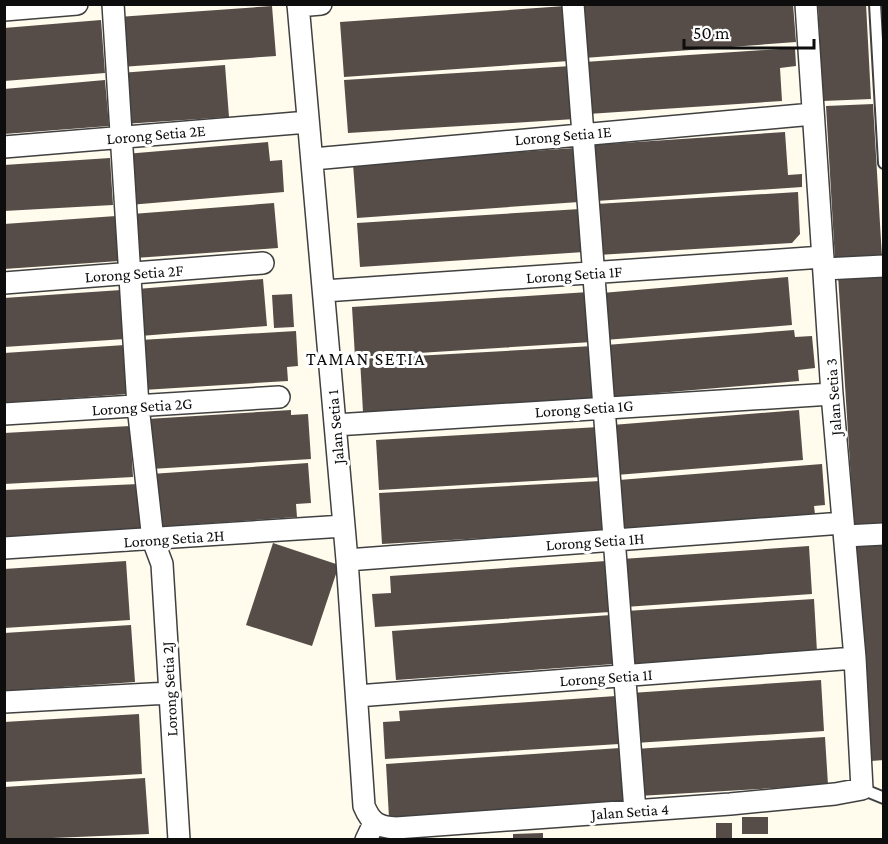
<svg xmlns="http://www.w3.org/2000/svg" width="888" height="844" viewBox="0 0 888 844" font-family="'Crimson Pro',serif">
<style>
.building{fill:#574d48}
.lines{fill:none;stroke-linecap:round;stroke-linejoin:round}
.lane-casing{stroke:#404040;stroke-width:14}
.street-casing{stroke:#404040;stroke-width:24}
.lane{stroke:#fff;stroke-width:10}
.street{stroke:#fff;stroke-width:21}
.labels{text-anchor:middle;stroke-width:6;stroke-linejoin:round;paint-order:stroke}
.street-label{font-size:16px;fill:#0d0d0d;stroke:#fff}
.neighbourhood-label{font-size:18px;letter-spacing:1.5px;fill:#0d0d0d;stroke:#fff}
</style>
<rect width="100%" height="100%" fill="#fffbed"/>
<path class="building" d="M793 4 796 42 584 58 580 5Z
M866 4 871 99 823 101 818 6Z
M272 6 276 56 121 67 118 17Z
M565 6 569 61 344 77 340 22Z
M101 20 105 73 4 81V28Z
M795 48 796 66 780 68 782 101 588 114 584 62Z
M225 65 229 117 124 124 120 73Z
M571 66 575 119 348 133 344 80Z
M105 80 109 126 4 134V89Z
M873 104 882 258 835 260 826 106Z
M785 132 788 175 802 174V187L596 201 592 145Z
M268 142 270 161 282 160 284 192 129 205 125 154Z
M575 148 579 202 357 218 353 164Z
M110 158 113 205 4 211V165Z
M798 192 800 234 792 243 598 255 596 204Z
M274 203 278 248 135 258 132 214Z
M580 209 584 252 360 267 357 223Z
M116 216 119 261 4 269V224Z
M884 272V525L854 527 838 275Z
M788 277 792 325 605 340 602 293Z
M263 279 267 326 140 336 137 289Z
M121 290 125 339 4 347V298Z
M589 292 592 342 355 357 352 307Z
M292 294 294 327 274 328 272 295Z
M794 330 795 337 812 336 815 368 798 370 799 381 611 397 606 345Z
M296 331 298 366 287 367 288 381 143 390 140 340Z
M125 345 128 394 4 403V353Z
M593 346 596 399 363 412 360 359Z
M291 410V415L308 414 311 459 151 469 147 419Z
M799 410 803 460 616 475 612 425Z
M130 426 133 477 4 484V433Z
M599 427 602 477 379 490 376 440Z
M308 463 311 503 296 504 297 517 155 527 151 474Z
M822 464 825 505 814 506 815 514 622 528 619 480Z
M600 481 603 531 382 544 379 493Z
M139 484 141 532 4 539V490Z
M884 539V760L871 761 856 541Z
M273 543 339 565 312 646 246 625Z
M809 546 812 594 625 607 622 559Z
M126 561 130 620 4 628V569Z
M606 561 610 612 375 627 372 594 391 593 390 576Z
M814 599 817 652 629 664 626 611Z
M611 615 614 664 396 680 392 631Z
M131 625 135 682 4 691V633Z
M821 680 824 731 635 743 631 693Z
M616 696 619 744 385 759 383 722 400 721 399 711Z
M139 714 142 774 4 782V722Z
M825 737 828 785 638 796 635 749Z
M620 748 623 802 389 818 386 764Z
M145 778 149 834 4 840V787Z
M742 817H768V834H742Z
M716 823H732V840H716Z
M543 833V840H513V834Z"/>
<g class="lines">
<g class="lane-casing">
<path id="lane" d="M875 4 884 163
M862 789 884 798"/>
</g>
<g class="street-casing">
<path id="street" d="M113 4 138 406 153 540 162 564 179 840
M298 4 347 560 364 806C371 823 378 827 396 828L730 804 835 794 862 789 855 658 832 394 806 4
M573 4 635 811
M298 6 321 4
M4 10 77 4
M4 147 308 122
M313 159 813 114
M824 269 884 266
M4 283 263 263
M324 291 823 257
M4 414 279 397
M335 425 832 394
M845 536 884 534
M4 548 344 526
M347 560 843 523
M357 696 855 658
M4 702 169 693
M366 840 374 823"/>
</g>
<use href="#lane" class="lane"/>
<use href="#street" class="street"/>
</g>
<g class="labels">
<g class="street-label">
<text transform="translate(156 134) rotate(-5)" y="6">Lorong Setia 2E</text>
<text transform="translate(563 135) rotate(-5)" y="6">Lorong Setia 1E</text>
<text transform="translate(134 273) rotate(-4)" y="6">Lorong Setia 2F</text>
<text transform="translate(574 274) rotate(-4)" y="6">Lorong Setia 1F</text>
<text transform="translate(833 397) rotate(-94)" y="6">Jalan Setia 3</text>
<text transform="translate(142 406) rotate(-4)" y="6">Lorong Setia 2G</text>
<text transform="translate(584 408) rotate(-4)" y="6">Lorong Setia 1G</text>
<text transform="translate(335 427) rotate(-95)" y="6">Jalan Setia 1</text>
<text transform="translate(174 538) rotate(-4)" y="6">Lorong Setia 2H</text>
<text transform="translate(595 541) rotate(-4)" y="6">Lorong Setia 1H</text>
<text transform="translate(606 677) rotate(-4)" y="6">Lorong Setia 1I</text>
<text transform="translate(169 689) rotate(-93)" y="6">Lorong Setia 2J</text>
<text transform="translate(630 811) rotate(-4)" y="6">Jalan Setia 4</text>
</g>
<g class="neighbourhood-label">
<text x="366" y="365">TAMAN SETIA</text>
</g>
</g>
<rect width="888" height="844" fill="none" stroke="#0d0d0d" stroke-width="12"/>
<path d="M684 39v9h130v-9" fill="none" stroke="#0d0d0d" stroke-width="3"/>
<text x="693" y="39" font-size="18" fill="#0d0d0d" stroke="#ffffff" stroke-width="4.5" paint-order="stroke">50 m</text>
</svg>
